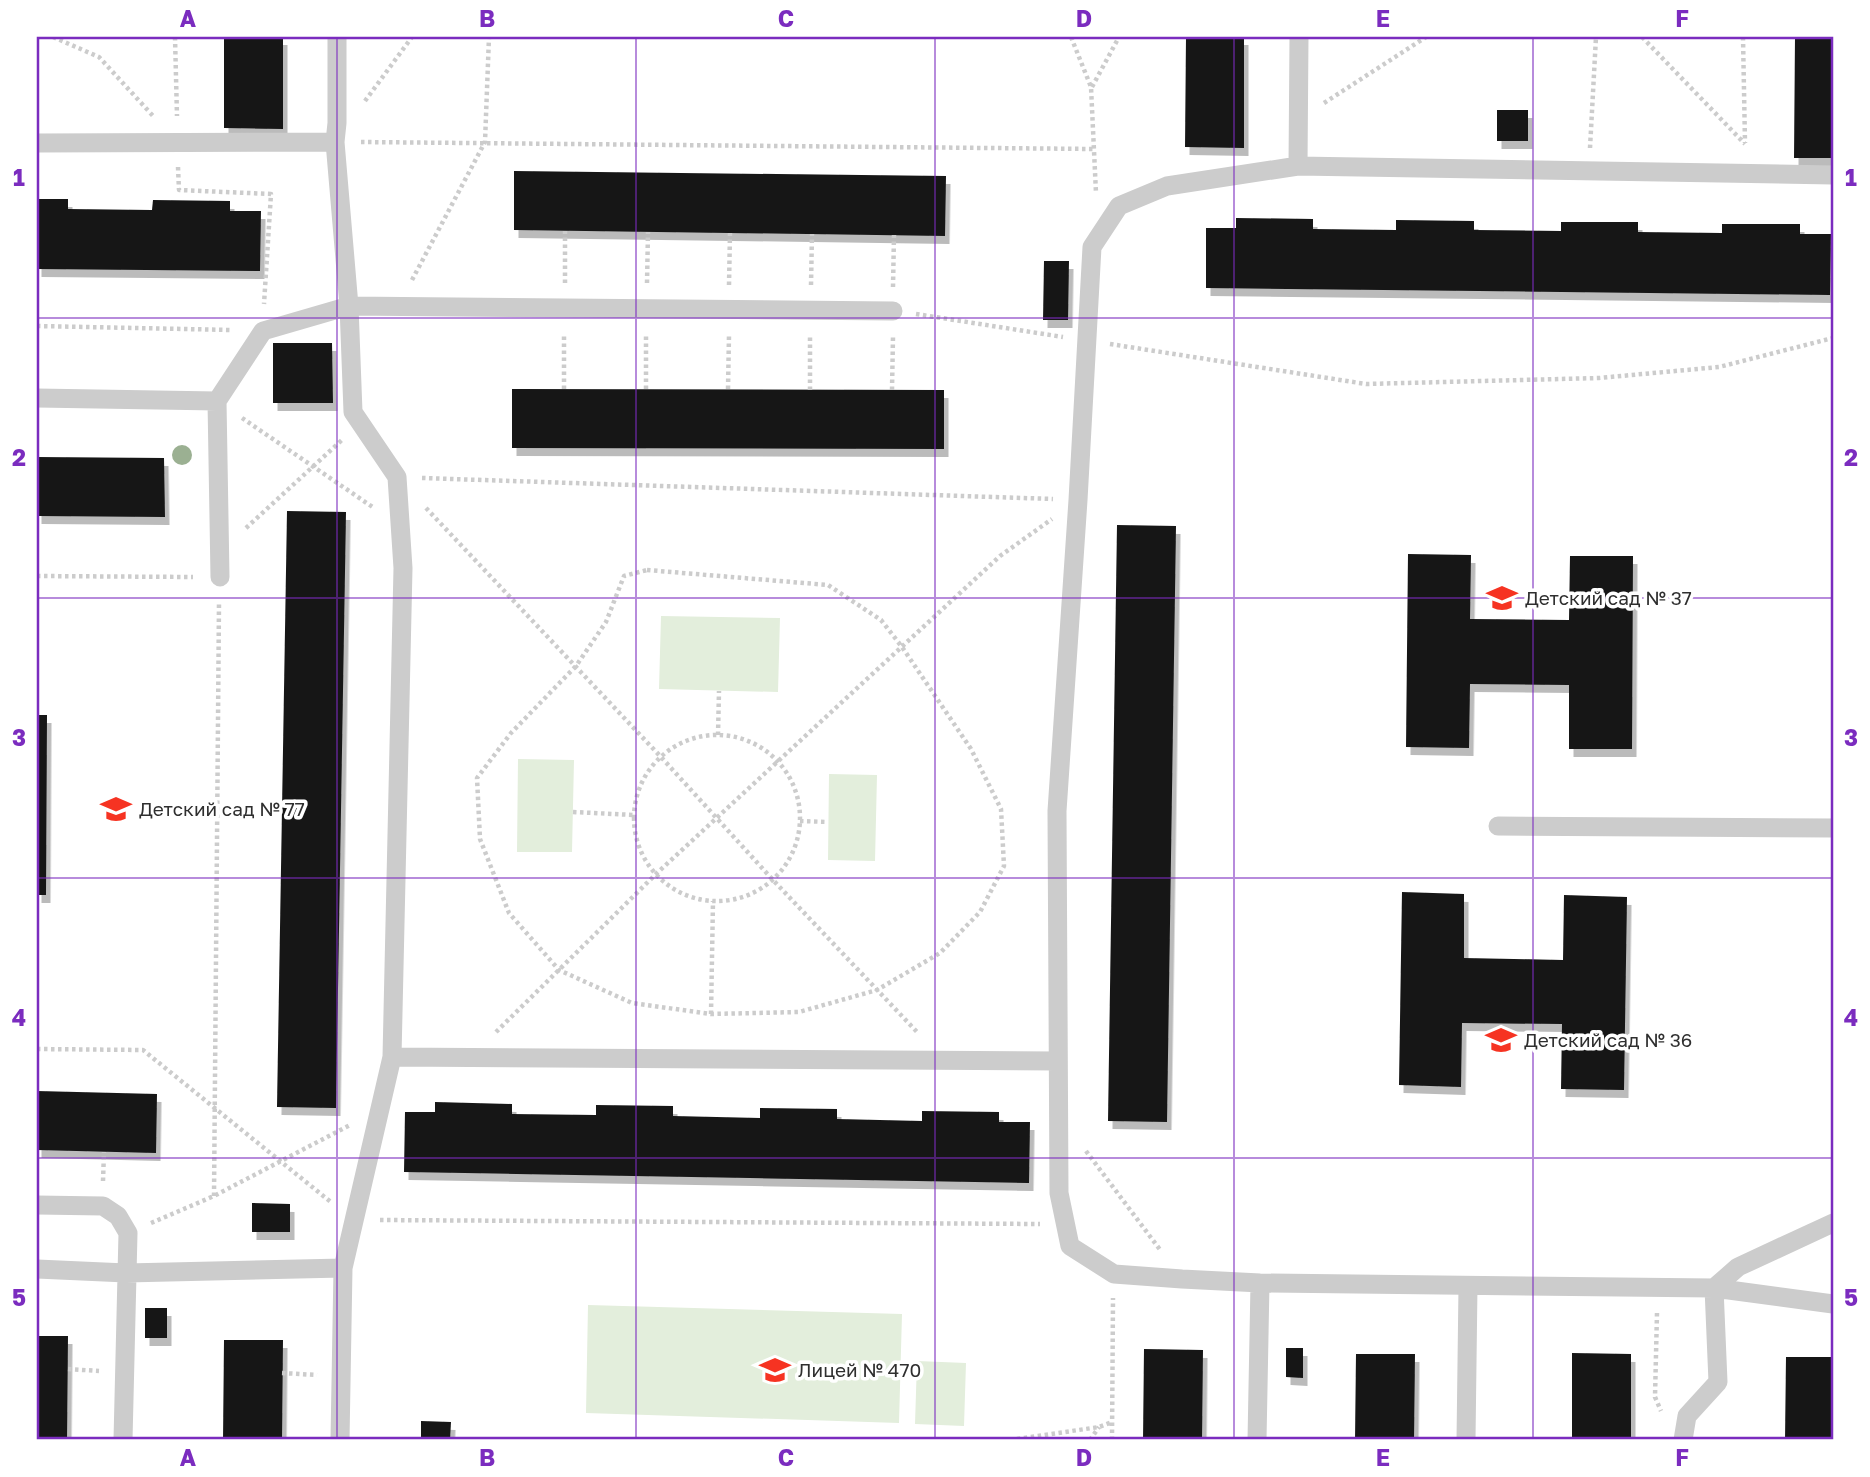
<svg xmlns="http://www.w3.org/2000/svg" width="1870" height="1477" viewBox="0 0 1870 1477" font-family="'Golos Text',sans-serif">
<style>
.green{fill:#e3eedc}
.building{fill:#161616;filter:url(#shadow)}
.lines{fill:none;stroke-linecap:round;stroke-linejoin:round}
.path{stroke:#ccc;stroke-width:4.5;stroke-dasharray:3.5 3.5;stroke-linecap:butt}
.service{stroke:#ccc;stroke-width:19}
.tree{fill:#9bb092}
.grid{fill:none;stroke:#7b2cbf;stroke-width:2;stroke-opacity:0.55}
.labels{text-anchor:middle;stroke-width:7;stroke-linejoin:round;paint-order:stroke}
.poi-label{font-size:19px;fill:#2f2f2f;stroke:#fff;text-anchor:start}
.neatline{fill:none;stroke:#7b2cbf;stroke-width:2.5}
.grid-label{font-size:23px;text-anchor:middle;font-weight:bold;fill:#7b2cbf}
</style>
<defs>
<filter id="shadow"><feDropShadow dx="4.5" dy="8" stdDeviation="0" flood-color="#0004"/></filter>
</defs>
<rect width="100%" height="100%" fill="#fff"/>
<path class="green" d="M661 616 780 618 778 692 659 689Z
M518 759 574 760 572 852H517Z
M829 774 877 775 875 861 828 860Z
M588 1305 902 1314 899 1423 586 1413Z
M917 1361 966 1363 964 1426 915 1424Z"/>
<path class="building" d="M224 37H283V129L224 128Z
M1186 37H1244V148L1185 147Z
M1795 37H1833V158H1794Z
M1497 110H1528V141H1497Z
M514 171 946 176 945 236 514 230Z
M37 199H68V209L152 210 153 200 230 201V211H261L260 271 37 269Z
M1236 218 1313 219V229L1396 230V220L1474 221V230L1561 231V222H1638V232L1722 233V224H1800V234H1831L1830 295 1206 288V228H1236Z
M1044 261H1069L1068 320H1043Z
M273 343H332L333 403H273Z
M512 389 944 390V449L512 448Z
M37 457 164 458 165 517 37 516Z
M287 511 346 512 336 1108 277 1107Z
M1117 525 1176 526 1167 1122 1108 1121Z
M1408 554 1471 555 1470 619 1569 620 1570 556H1633L1632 749H1569V685L1470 684 1469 748 1406 747Z
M37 715H47L46 895H37Z
M1402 892 1464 894V958L1563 960 1564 895 1627 897 1624 1090 1561 1089 1562 1024 1462 1023 1461 1087 1399 1085Z
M37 1091 157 1094 156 1153 37 1150Z
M435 1102 512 1104V1114L596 1115V1105L673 1106V1116L760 1118V1108L837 1109V1119L922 1121V1111L999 1112V1122H1030L1029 1183 404 1172 405 1112H435Z
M252 1203 290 1204V1232H252Z
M145 1308H167V1338H145Z
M37 1336H68L67 1440H37Z
M224 1340H283L282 1440H223Z
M1286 1348H1303V1378L1286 1377Z
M1144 1349 1203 1350 1202 1440H1143Z
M1572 1353 1631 1354V1440H1572Z
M1356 1354H1415L1414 1440H1355Z
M1786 1357H1833V1440H1785Z
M421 1421 451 1422 450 1440H421Z"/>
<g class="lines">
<path class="path" d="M53 37 99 57 154 117
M175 37 177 116
M1071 37 1091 87 1096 193
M1642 37 1745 144
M1743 37 1745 143
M1092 87 1119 37
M365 101 412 37
M1324 103 1426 37
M361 142 1094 149
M1590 148 1596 37
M178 167 179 190 271 194 264 304
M412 280 485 142 489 37
M565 283V231
M647 283 648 232
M729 285 730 233
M811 285 812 234
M893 287 894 235
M916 314 1063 337
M37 326 232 330
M1110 344 1366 384 1599 378 1719 367 1833 338
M564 389V333
M646 389V334
M728 389 729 335
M810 390V336
M892 390 893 337
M242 418 374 508
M422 478 1053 499
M426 508 661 757 773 880 918 1033
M246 528 343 439
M647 570 828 585 881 620 902 647 971 749 1001 809 1004 866 980 912 940 953 877 990 799 1012 711 1014 632 1003 559 970 509 913 480 839 477 778 511 733 576 666 606 622 624 576Z
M37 576 193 577
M718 735 719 691
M634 818a83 83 0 1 1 166 0a83 83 0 1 1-166 0Z
M573 812 634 815
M800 821 828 822
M711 1014 713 901
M496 1032 656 874 1000 556 1052 519
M37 1049 143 1050 332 1203
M1086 1151 1161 1251
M103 1181 104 1152
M214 1196 219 602
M380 1220 1040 1224
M151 1223 214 1196 350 1125
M1657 1313 1655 1397 1661 1411
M68 1369 99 1371
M282 1373 317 1375
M1010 1440 1099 1427 1112 1422
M1090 1440 1099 1427
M1112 1440 1113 1298"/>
<path class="service" d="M337 37V123L335 142 349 306 353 412 397 477 403 568 392 1057 343 1268 340 1440
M37 143 335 142
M1298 166 1299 37
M1833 175 1298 166 1167 186 1119 206 1092 247 1078 500 1057 811 1059 1193 1070 1246 1114 1274 1182 1279 1260 1283 1714 1288 1833 1304
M37 398 217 401 263 331 349 306 893 311
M217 401 220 577
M1498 826 1833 828
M392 1057 1058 1061
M37 1205 103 1206 118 1216 128 1233 123 1440
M37 1269 126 1273 343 1268
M1714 1288 1738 1267 1833 1223
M1257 1440 1260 1283
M1466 1440 1468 1286
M1683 1440 1687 1416 1718 1382 1714 1288"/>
</g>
<circle class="tree" cx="182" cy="455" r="10"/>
<path class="grid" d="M337 37V1440M636 37V1440M935 37V1440M1234 37V1440M1533 37V1440M37 318H1833M37 598H1833M37 878H1833M37 1158H1833"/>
<defs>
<g id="school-bare" transform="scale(2.415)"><path d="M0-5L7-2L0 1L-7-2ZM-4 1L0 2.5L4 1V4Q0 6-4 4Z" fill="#f63322" stroke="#fff" stroke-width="2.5" paint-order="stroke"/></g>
</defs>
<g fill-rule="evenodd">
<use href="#school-bare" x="1502" y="598"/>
<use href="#school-bare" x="116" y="809"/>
<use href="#school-bare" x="1501" y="1040"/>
<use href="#school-bare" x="775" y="1370"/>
</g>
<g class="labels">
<g class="poi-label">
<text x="1525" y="605">Детский сад № 37</text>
<text x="139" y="816">Детский сад № 77</text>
<text x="1524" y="1047">Детский сад № 36</text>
<text x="798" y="1377">Лицей № 470</text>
</g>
</g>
<rect width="1870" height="1477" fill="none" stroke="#ffffff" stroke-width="77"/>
<rect x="38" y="38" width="1794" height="1400" class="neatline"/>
<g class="grid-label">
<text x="188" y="27">A</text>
<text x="487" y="27">B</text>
<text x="786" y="27">C</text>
<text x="1084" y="27">D</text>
<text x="1383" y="27">E</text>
<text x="1682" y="27">F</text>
<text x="19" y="186">1</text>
<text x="1851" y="186">1</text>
<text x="19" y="466">2</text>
<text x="1851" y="466">2</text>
<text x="19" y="746">3</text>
<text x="1851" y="746">3</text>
<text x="19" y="1026">4</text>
<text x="1851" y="1026">4</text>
<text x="19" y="1306">5</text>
<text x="1851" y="1306">5</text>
<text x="188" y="1466">A</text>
<text x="487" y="1466">B</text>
<text x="786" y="1466">C</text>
<text x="1084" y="1466">D</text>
<text x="1383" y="1466">E</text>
<text x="1682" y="1466">F</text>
</g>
</svg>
